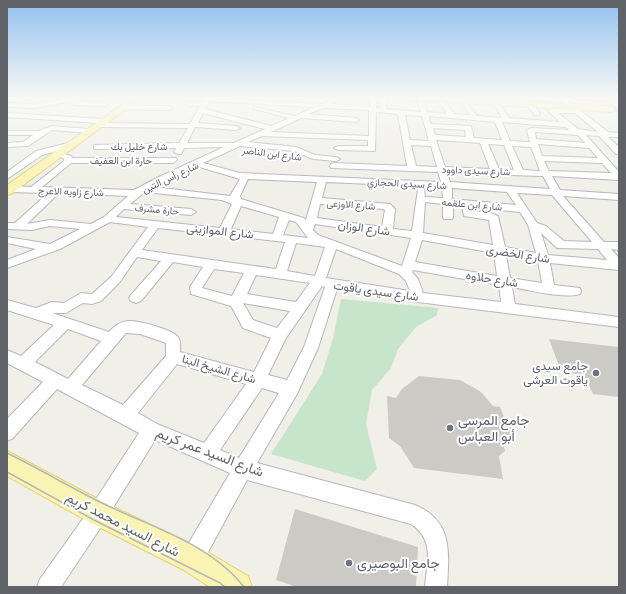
<svg xmlns="http://www.w3.org/2000/svg" width="626" height="594" viewBox="0 0 626 594" font-family="Barlow,Vazirmatn,sans-serif">
<style>
.green{fill:#c7e5ca}
.building{fill:#cccac4}
.lines{fill:none;stroke-linecap:round;stroke-linejoin:round}
.minor-casing{stroke:#b5b7bb;stroke-width:2}
.major-casing{stroke:#e7d06a;stroke-width:2}
.minor{fill:#fff;fill-rule:evenodd}
.major{fill:#f9f4b4;fill-rule:evenodd}
.tram-far1{stroke:#b5b6b7;stroke-width:1}
.tram{stroke:#b5b6b7;stroke-width:1.5}
.worship-dot{fill:#6b7280;stroke:#fff;stroke-width:1.5}
.labels{text-anchor:middle;stroke-width:4;stroke-linejoin:round;paint-order:stroke}
.far-street-label{font-size:10px;fill:#5f6267;stroke:#fff}
.street-label{font-size:12px;fill:#5f6267;stroke:#fff}
.worship-label{font-size:12px;fill:#5b616d;stroke:#fff;text-anchor:end}
.near-worship-label{font-size:14px;fill:#5b616d;stroke:#fff;text-anchor:start}
.near-street-label{font-size:14px;fill:#5f6267;stroke:#fff}
</style>
<rect width="100%" height="100%" fill="#f0efe8"/>
<path class="green" d="M341 299 438 308 437 315 416 327 398 349 391 368 372 390 366 424 377 469 365 481 271 454 322 374 333 338Z"/>
<path class="building" d="M549 339 619 347V397L593 394 585 378 560 368Z
M419 376 460 380 481 392 493 406 500 407 504 417 509 418 515 441 502 440 505 451 499 456 503 479 414 468 400 446 389 438 387 396 396 398 402 389Z
M295 509 418 547 416 587H297L276 580Z"/>
<g class="lines">
<g class="minor-casing">
<path id="minor" d="M71 98H86L76 101 105 102 108 104 105 106 75 105 72 103 74 101 34 108 7 107V103L34 104Z
M205 98 322 104 334 98H342L331 104 370 107V98H376V108H380V98H386V109L421 112 417 99 422 98 427 112 447 114 438 100 441 98 443 99 454 114 470 115 460 101 463 99 465 100 477 116 502 118 491 98H527L533 104 540 114 539 115H535L524 102 498 101 509 118 560 122 548 111 551 109H570L557 98H564L608 132 619 133V137H608L619 147V154H616L599 136 586 135 619 172V180L552 176 560 190 619 194V200L563 196 604 242H619V250L611 249 619 258V270L550 263 554 285 580 288 581 291 580 294C564 299 529 290 512 287L515 304 619 317V327L418 302 337 289 318 348 297 394 257 463 415 505C453 521 449 552 447 587H425C427 562 435 540 411 524L247 480 200 567 192 570 184 567 181 559 184 551 230 473 155 440 101 527 61 587H37L40 579 87 513 139 433 57 389 13 438 7 441V419L43 382 7 363V350L21 356 54 325 7 310V300L36 308 52 302 64 303 81 293 92 294 111 277 148 227 110 222 60 249 7 268V260L36 249 7 243V237L50 244 80 229 50 226 32 230 7 229V223H15L48 193 7 192V186L31 187 64 161V159L60 156 64 154 71 156 72 158H176L177 160 173 163H71L42 187 134 190 159 177 224 147 184 148 181 154H178L174 152 176 148 97 149H94V145L179 143 188 128 98 127 94 125 99 123 7 117V113L103 119 107 121 104 123 190 124 200 106H190L187 104 190 102H203ZM209 101 314 107 295 116 254 107V109L289 118 271 126 205 109ZM324 108 369 110V136L271 132 301 118 356 122 359 120 356 118 308 114ZM376 112 398 114 407 166 334 163 331 164 330 166 331 168 438 172 441 182 240 173 203 163 240 146 294 151 313 159 336 161 340 159 336 157 315 155 296 147 248 142 262 136 368 140V146H338L334 148 338 150 375 151ZM203 113 265 129 234 143H187L195 127 236 130 240 128 236 126 198 123ZM558 113H575L598 132 578 129ZM405 115 422 116 429 141 410 140ZM429 116 495 122 502 140 474 138 471 126 431 124ZM502 122 566 127 569 130 531 128 527 130 530 142 510 141ZM433 128 465 130 466 137 435 135ZM535 132 578 135 585 143 536 139ZM436 140 480 143 490 169 445 167ZM488 144 504 145 514 170 499 169ZM538 144 589 148 598 158 542 156ZM411 145 431 146 437 167 416 166ZM512 146 531 147 540 171 523 170ZM544 161 602 163 611 173 549 171ZM196 166 240 179 230 196 154 187ZM447 173 543 176 550 189 450 182ZM248 179 317 182 306 220 304 218 241 199 240 196ZM326 182 442 187 443 198 425 197 424 189H418L412 231 393 229 395 209 390 204 322 198ZM452 188 507 192 516 205 452 199ZM145 192 222 200 232 204 220 228 116 217 124 209 191 215 196 212 191 209 130 204ZM59 193 128 196 104 217 91 224 50 220 27 224ZM517 193 552 195 592 242 564 241 546 226 537 223ZM425 202 443 204V217L444 219H452L453 217V205L462 206 464 216 489 220 493 245 423 233ZM320 204 383 209 385 210 382 227 317 218ZM241 206 279 217 273 234 231 229ZM472 207 520 212 528 225 536 253 505 247 498 216 490 213 473 211ZM289 220 296 222 308 238 283 235ZM315 224 411 238 402 266 318 235 313 230ZM158 228 285 242 276 269 142 250ZM541 233 557 248 598 249 607 260 548 255ZM422 240 494 253 497 276 415 262ZM296 243 325 247 315 276 287 271ZM336 249 399 274 406 281 410 291 326 278ZM506 255 538 261 542 283 510 278ZM137 257 161 261 131 295 129 298 131 301 136 303 141 301 173 262 203 267 190 287 191 294 231 306 243 328 271 338 254 372 180 352C180 346 181 342 178 337 172 329 137 320 128 321 120 322 114 326 109 332L52 313H66L83 303 92 304 101 301 119 283ZM214 269 244 273 232 296 202 288ZM413 270 499 285 501 302 423 293 418 279 412 272ZM256 275 310 283 296 302 247 294ZM322 286 325 287 304 347 287 380 268 375 286 338ZM243 303 290 311 277 328 253 320ZM68 329 101 341 68 379 35 362ZM126 333 140 334 166 343V356L123 405 82 385ZM177 364 246 384 204 443 157 424 138 413ZM262 388 279 393 239 458 220 450Z
M583 98H608L609 99C604 102 588 101 583 98Z
M123 106H169L172 108 169 110 121 109 120 108Z
M51 126 89 129 93 131 89 133 52 130 28 146 7 147V143L23 142 33 135H7V131H39Z
M72 142 76 144 75 146 42 155 7 179V172L36 151Z"/>
</g>
<g class="major-casing">
<path id="major" d="M132 98H141L11 194 7 195V185Z
M406 98H456L612 106 616 109 612 112 410 100Z
M7 451 107 504 202 549 248 576 252 587H210L182 569 89 522 7 476Z"/>
</g>
<use href="#minor" class="minor"/>
<use href="#major" class="major"/>
<path class="tram-far1" d="M609 98 619 115"/>
<path class="tram" d="M7 453C40 469 71 488 104 504 151 527 211 544 244 587
M7 472 94 520 220 583 225 587"/>
</g>
<linearGradient id="sky" x2="0" y2="1"><stop stop-color="#91c0ef"/><stop offset="0.54" stop-color="#f8f8f5"/><stop offset="1" stop-color="#f8f8f5" stop-opacity="0"/></linearGradient>
<rect width="626" height="181" fill="url(#sky)"/>
<g class="worship-dot">
<circle cx="596" cy="373" r="4"/>
<circle cx="450" cy="428" r="4"/>
<circle cx="349" cy="563" r="4"/>
</g>
<g class="labels">
<g class="far-street-label">
<text x="139" y="150">شارع خليل بك</text>
<text transform="translate(272 153) rotate(7)" y="4">شارع ابن الناصر</text>
<text x="121" y="164">حارة ابن العفيف</text>
<text transform="translate(476 170) rotate(2)" y="4">شارع سيدى داوود</text>
<text transform="translate(170 177) rotate(-25)" y="4">شارع رأس التين</text>
<text transform="translate(407 183) rotate(3)" y="4">شارع سيدى الحجازي</text>
<text transform="translate(71 191) rotate(2)" y="4">شارع زاويه الاعرج</text>
<text transform="translate(351 204) rotate(4)" y="4">شارع الاوزعى</text>
<text transform="translate(472 204) rotate(5)" y="4">شارع ابن علقمه</text>
<text transform="translate(157 209) rotate(5)" y="4">حارة مشرف</text>
</g>
<g class="street-label">
<text transform="translate(364 228) rotate(8)" y="4">شارع الوزان</text>
<text transform="translate(220 231) rotate(6)" y="4">شارع الموازينى</text>
<text transform="translate(518 254) rotate(9)" y="4">شارع الخضرى</text>
<text transform="translate(492 279) rotate(9)" y="4">شارع حلاوه</text>
<text transform="translate(376 291) rotate(8)" y="4">شارع سيدى ياقوت</text>
<text transform="translate(219 369) rotate(16)" y="4">شارع الشيخ البنا</text>
</g>
<g class="worship-label">
<text x="588" y="370">جامع سيدى<tspan x="588" dy="14">ياقوت العرشى</tspan></text>
</g>
<g class="near-worship-label">
<text x="458" y="425">جامع المرسى<tspan x="458" dy="16">أبو العباس</tspan></text>
<text x="357" y="568">جامع البوصيرى</text>
</g>
<g class="near-street-label">
<text transform="translate(210 452) rotate(21)" y="5">شارع السيد عمر كريم</text>
<text transform="translate(123 524) rotate(27)" y="5">شارع السيد محمد كريم</text>
</g>
</g>
<rect width="626" height="594" fill="none" stroke="#5f6267" stroke-width="16"/>
</svg>
